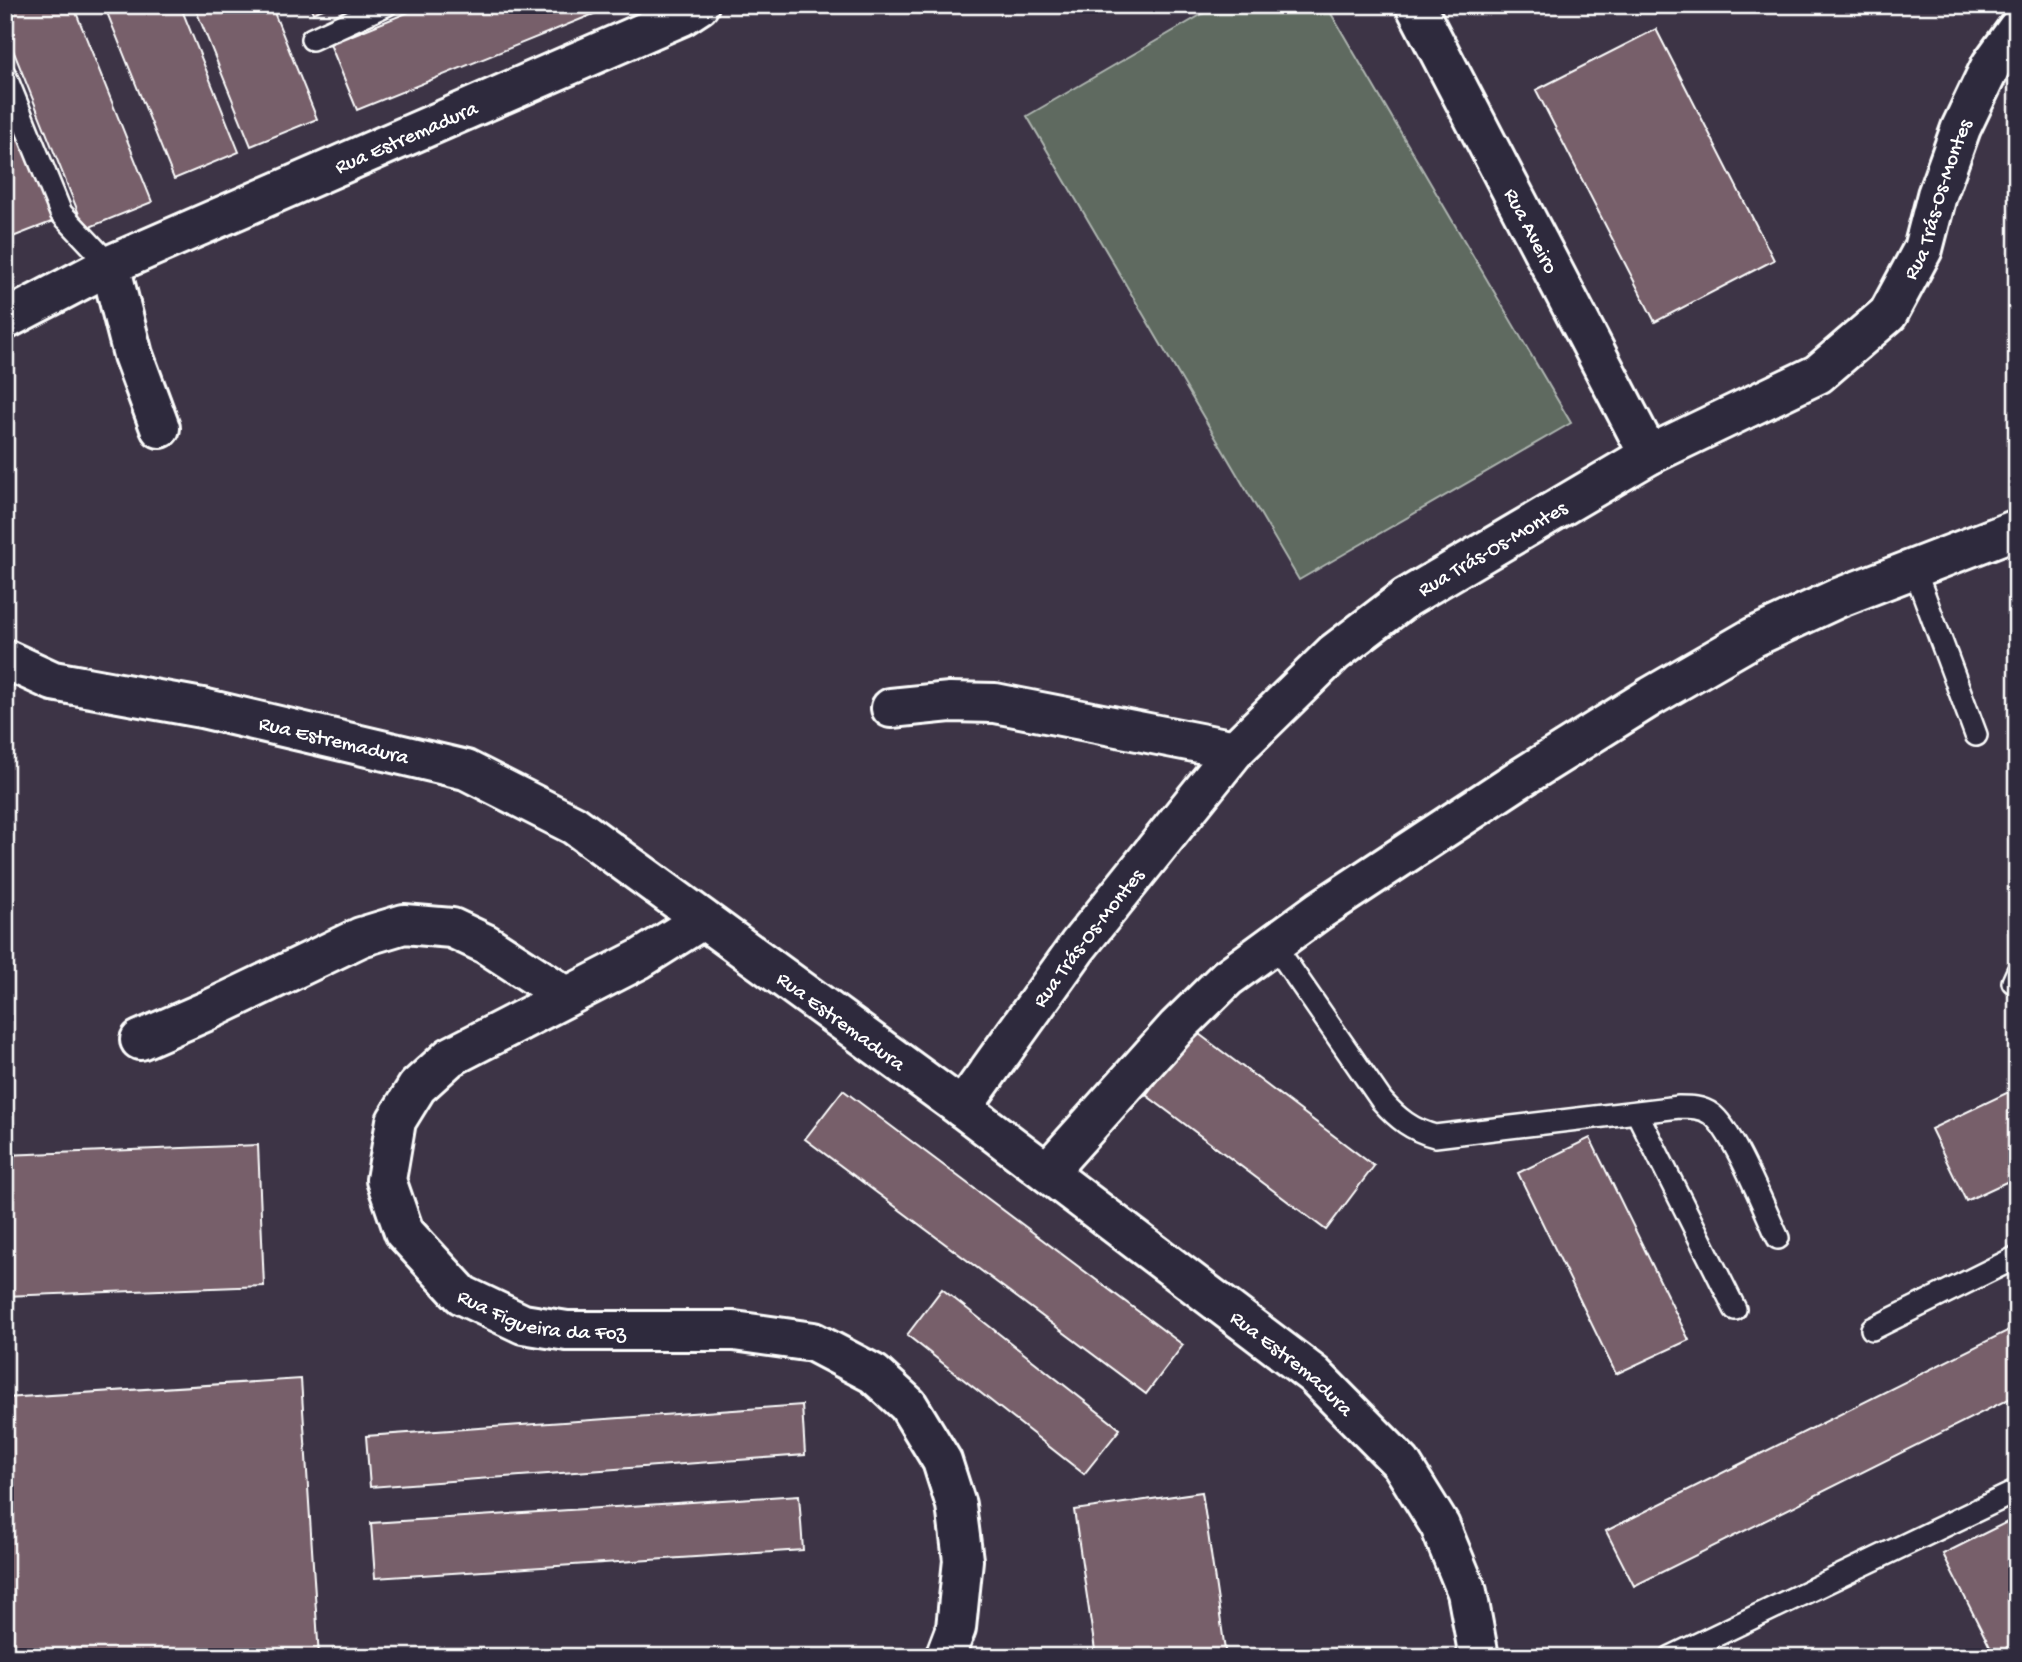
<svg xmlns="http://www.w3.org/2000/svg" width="2022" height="1662" viewBox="0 0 2022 1662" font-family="'Gochi Hand',sans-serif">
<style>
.green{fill:#5e6b61;stroke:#aeb5b0;stroke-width:2}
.building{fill:#775e6a;stroke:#fff;stroke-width:2}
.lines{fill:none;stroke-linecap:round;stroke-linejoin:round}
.lane-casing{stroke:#fff;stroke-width:26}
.street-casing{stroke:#fff;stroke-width:44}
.lane{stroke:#2f2a3d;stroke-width:21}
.street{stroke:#2f2a3d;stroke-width:38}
.labels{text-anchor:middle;stroke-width:5;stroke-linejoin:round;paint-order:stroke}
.street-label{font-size:21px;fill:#fff;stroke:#2f2a3d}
</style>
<rect width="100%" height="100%" fill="#3d3446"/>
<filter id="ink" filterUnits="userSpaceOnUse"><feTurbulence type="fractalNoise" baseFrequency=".0143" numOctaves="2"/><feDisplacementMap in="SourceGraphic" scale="14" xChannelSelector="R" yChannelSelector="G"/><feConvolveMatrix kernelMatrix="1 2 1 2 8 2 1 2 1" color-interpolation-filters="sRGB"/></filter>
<g filter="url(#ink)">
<path class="green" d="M1218 5H1326L1571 423 1299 580 1027 116Z"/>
<path class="building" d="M5 5H73L152 202 85 229 5 30Z
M104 5H180L239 152 174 179Z
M194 5H271L317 119 251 146Z
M310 5H334L313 13Z
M426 5H616L357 110 330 44Z
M1656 29 1774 260 1655 322 1536 90Z
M5 100 54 221 5 240Z
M1195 1031 1374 1166 1326 1230 1146 1095Z
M2017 1088V1177L1966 1201 1931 1129Z
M843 1090 1183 1345 1146 1394 805 1139Z
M1590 1138 1689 1340 1616 1374 1518 1173Z
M258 1145 264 1286 5 1296V1155Z
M942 1289 1120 1429 1084 1474 907 1335Z
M2017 1326V1395L1634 1586 1606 1531Z
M301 1379 319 1657H5V1398Z
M802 1405 805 1455 370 1487 366 1436Z
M1202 1492 1226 1657H1096L1074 1510Z
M799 1495 803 1550 375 1578 371 1523Z
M2017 1517V1657H1995L1943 1554Z"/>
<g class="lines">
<g class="lane-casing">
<path id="lane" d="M312 39 386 5
M5 75 61 213 110 265
M1914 568 1976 735
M1273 943 1382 1101C1398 1119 1412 1130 1435 1136L1679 1107C1690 1107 1702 1107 1711 1114 1733 1129 1765 1211 1778 1238
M2013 982 2017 973
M1637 1113 1735 1309
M1872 1329 2017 1257
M1671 1657 2017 1491"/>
</g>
<g class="street-casing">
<g id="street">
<path id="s1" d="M1415 5 1649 455"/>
<path d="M110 265 133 355 160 428"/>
<path id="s2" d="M5 320 110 265 682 16 699 5"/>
<path id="s3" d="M5 659 53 681 202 708 466 770 574 825 962 1108 1314 1375 1401 1463 1440 1526 1467 1592 1479 1657"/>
<path d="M891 708 950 702 995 703 1235 750"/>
<path id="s4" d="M702 920 640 959 450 1057 417 1087 396 1121 386 1180 404 1232 462 1295 523 1324 567 1331H734L813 1342 874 1374 908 1405 942 1461 956 1505 963 1560 956 1628 945 1657"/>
<path d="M140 1040 209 1010 361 937 404 924 452 928 486 944 566 996"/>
<path id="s5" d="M962 1108 1078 946 1235 750 1334 653 1406 598 1649 455 1818 374 1888 314 1923 249 1937 195 1961 128 1991 65 2017 29"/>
<path d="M1047 1172 1177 1027 1227 978 1320 910 1516 781 1652 696 1754 637 1838 598 2017 529"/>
</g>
</g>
<use href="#lane" class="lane"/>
<use href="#street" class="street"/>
</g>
</g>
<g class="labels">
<g class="street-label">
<text dy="7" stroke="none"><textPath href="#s2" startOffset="441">Rua Estremadura</textPath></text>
<text dy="7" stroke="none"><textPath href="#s5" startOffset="1367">Rua Trás-Os-Montes</textPath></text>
<text dy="7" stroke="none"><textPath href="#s1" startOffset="254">Rua Aveiro</textPath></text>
<text dy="7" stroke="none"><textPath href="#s5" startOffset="779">Rua Trás-Os-Montes</textPath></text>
<text dy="7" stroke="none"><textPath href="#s3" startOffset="340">Rua Estremadura</textPath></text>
<text dy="7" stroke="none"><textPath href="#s5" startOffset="212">Rua Trás-Os-Montes</textPath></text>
<text dy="7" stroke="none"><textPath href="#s3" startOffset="928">Rua Estremadura</textPath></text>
<text dy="7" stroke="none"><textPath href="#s4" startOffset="656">Rua Figueira da Foz</textPath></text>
<text dy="7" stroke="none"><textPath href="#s3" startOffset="1494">Rua Estremadura</textPath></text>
</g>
</g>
<rect width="2022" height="1662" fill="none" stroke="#2f2a3d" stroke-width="28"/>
<rect x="14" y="14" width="1994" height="1634" fill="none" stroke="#fff" stroke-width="2.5" filter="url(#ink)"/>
</svg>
